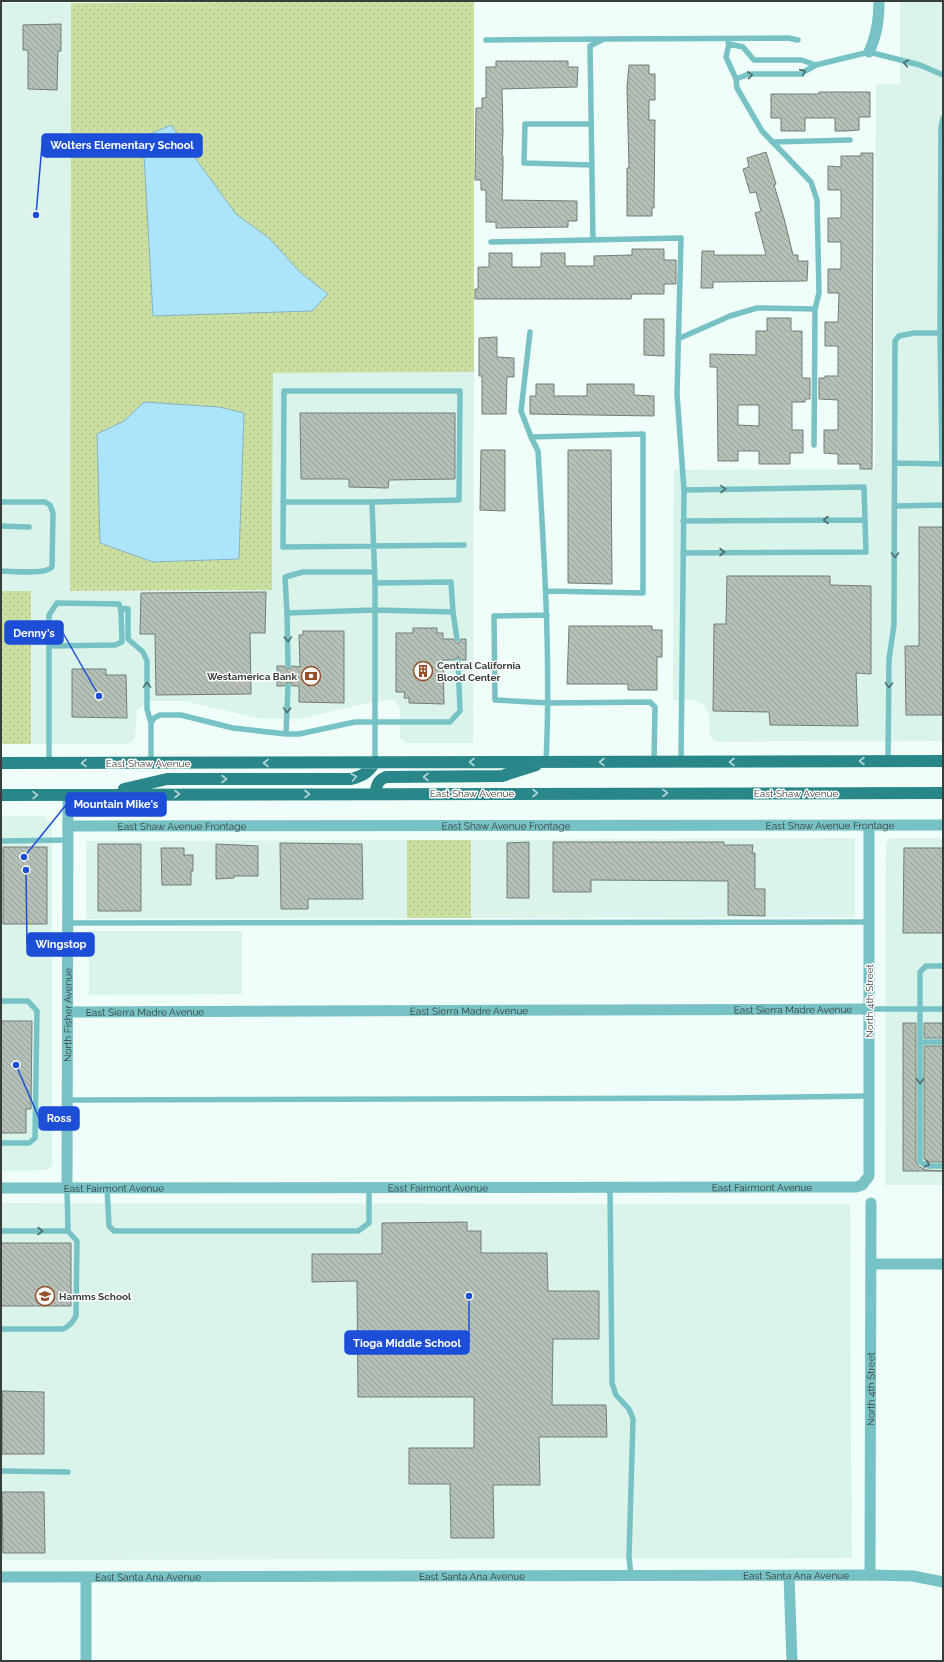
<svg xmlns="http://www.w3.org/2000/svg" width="944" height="1662" viewBox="0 0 944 1662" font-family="Raleway,sans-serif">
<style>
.built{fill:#dbf4eb}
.grass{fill:url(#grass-dots)}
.water{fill:#ace4f9;stroke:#89b2c0}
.building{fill:url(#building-back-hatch);stroke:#737d74;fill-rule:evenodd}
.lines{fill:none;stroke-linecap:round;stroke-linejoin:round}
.lane{stroke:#77c2c4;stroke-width:5.5}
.street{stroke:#77c2c4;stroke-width:11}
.primary{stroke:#298689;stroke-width:12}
.oneway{stroke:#4d6c6b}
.oneway2{stroke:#b4d5d6}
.labels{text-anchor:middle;stroke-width:3;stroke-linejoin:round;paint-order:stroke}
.poi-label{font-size:10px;font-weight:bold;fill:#373d3b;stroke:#fff;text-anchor:start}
.street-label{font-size:10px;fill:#373d3b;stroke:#fff}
.leader{fill:none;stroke:#1d4ed8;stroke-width:1.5}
.callout-dot{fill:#1d4ed8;stroke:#fff;stroke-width:1.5}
.callout{fill:#1d4ed8;stroke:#1d4ed8;stroke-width:1.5}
.callout-label{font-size:11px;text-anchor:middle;font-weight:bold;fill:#fff}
</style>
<defs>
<pattern id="grass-dots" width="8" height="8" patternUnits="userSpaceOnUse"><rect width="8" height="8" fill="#cbdfa0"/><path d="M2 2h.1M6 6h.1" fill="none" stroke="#afc08b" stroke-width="1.8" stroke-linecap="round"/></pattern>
<pattern id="building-back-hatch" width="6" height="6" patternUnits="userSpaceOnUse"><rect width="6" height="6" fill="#b5c0b6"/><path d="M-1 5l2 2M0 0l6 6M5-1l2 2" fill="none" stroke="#949d95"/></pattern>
</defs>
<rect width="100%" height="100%" fill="#effef9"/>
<path class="built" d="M900 1H943V741L718 742 713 740 710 736 709 714 704 705 694 700H673L674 470 875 469 876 84H900Z
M1 3H71L70 591 272 590 273 373 474 372 473 743H405L400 738V709L394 700 377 701 299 719 257 718 184 701H152L146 703 137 711 135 738 132 742 127 744H31V591H1Z
M1 816H44L52 825V1165L47 1170 1 1171Z
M855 838V917L471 918V840Z
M890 838H943V1185H885L886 843Z
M407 840V918L86 919V841Z
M89 931H242V994L89 995Z
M1 1203 850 1204 852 1558 1 1560Z"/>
<path class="grass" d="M474 1V372L273 373 272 590 70 591 71 3Z
M1 591H31V744H1Z
M407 840H471V918H407Z"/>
<path class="water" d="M171 125 236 214 269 238 300 272 328 294 312 311 153 316 143 137Z
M144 402 219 407 244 413 239 559 153 562 100 543 97 434 124 421Z"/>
<path class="building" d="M61 24V51H58L57 90 28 89V50H23V25Z
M496 61H568V67H578L577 87 502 89 503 132 502 156H503V167L502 200 577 201V221H568V227L496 228V222H486V190H481V180H475L476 108H482V98H486V67H496Z
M629 65H649V74H655V100H649V120H655L654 208H652V216H627V168H629L627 87Z
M819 92H870V117H859V130L847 131H835V118H805V131H781V118H771V94H819Z
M766 152 776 184 774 185 784 218 793 255H798V261H808L807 281 713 282V288H701L702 251H714V255H766L755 213 761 211 756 192 750 193 743 169 749 167 747 158Z
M861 153H873L872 469H860V464H838V454L824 453V430H838V400L819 399V378H825V376H838V346H825V322H838L839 293H828V269H841V242H828V218H841V190H828V166L841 167V156H861Z
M632 249H664V260H676V284H664V294H632L631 299H475V289H478V267H489V253H512V267H541V253H565V266H594V256L632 255Z
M767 318H791V331H802V378H810V399H805V402H792V430H803V453H790V464H759V451H738V461H718L717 367H710V354L756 355V331H767ZM738 405H759V426L738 425Z
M644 319H664V356L644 355Z
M497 337V357L514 358V377H507L506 414H482V376H479V338Z
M536 384H554V396H587V384H634V395L654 396V416L530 414V396H536Z
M300 413H455V479L389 480 388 488 349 487V479H301Z
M481 450H505V511L480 510Z
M568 450H611L612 584 568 583Z
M919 527H943V715H906L905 646H919Z
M727 576H830V585L871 586V674L856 673 858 726 770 725 769 712 713 711 714 624H726Z
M266 592 265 633H250L251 694 156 695 155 634H140L141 593Z
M569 626H652V630H662V657H657V690H628V684H567Z
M413 628H437V633H443V639H453L456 643H459L461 639H466V660H462L458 657 454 660H443L444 704 409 703V698H404L405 692H396V633H413Z
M303 631H344V703L299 702V686H292L291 683 288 682 284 686H277V666H284L288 669 292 666 300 667 299 635H303Z
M72 669H106V675H126L127 718 72 717Z
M529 842V898H507V843Z
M553 842H724V845H753L752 853H755V889H765V916L728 915V881L591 880V892H553Z
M280 843 362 844 363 899H308V909H281Z
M98 844H141V911H98Z
M216 844 258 846V876H234V878L216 879Z
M3 847H47V924H3Z
M161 848H184V855H193V871H191V885H162Z
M904 848H943V933H903Z
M1 1021H32L31 1109H26V1133H1Z
M903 1023H916V1162L918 1166 926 1170 943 1171H903Z
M924 1023H943V1038H924Z
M924 1046H943V1162H929L924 1159Z
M467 1222V1231H481V1253H547L548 1291H599V1339H553L552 1405H606L607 1437H539L540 1485H493L494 1538H451L450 1484H409V1448H474V1397H358L357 1281 312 1282V1254H382V1223Z
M1 1243H71V1306H1Z
M2 1391 44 1392V1454H2Z
M2 1492H44L45 1553H3Z"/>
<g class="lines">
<path class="lane" d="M486 40 602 39
M728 42 729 44 743 47 754 60H801L816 65 800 74H749L736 79
M816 65 869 52 920 65 943 75
M591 124H525L524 163 592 165
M772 142 850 140
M593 240 590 46 604 39 788 38 798 40
M491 242 681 238 677 394 684 490 681 761
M530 332 521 411 531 437 538 451C544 554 551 658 546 762
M678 339 730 316 757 308 815 309 819 293 817 200 811 182 762 131 737 88 736 79 726 57 729 44
M531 437 643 434V593L546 591
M814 445 815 309
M895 463 943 464
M942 464 940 333 941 128 943 118
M1 502H45L50 505 53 513 52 567C45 575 12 571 1 571
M283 502H372
M895 506 943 505
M683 521 865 520
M1 526 29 527
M683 553 866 552 864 487 684 490
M375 572H303L285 577 287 613 375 610 453 612 451 582 375 583
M120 608 128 609V639L143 652 147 661V709L151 723
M453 612 457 639
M287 613 288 665
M547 615 494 616 495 700 549 703 650 702 655 707 654 761
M49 646 115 645 122 642 121 611 119 604 57 603 49 615V763
M286 734 288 686
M888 761 889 659 894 625 895 341 899 336 914 333H943
M375 762V583C374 556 373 529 372 502L459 500 460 391H284L283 547 464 545
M151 763V723L154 718 160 715H181L233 728 286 734H299L355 722H450L460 711 458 661
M1 841 68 840
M68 923 869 922
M943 966H926L920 972V1162L928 1166H943
M1 1001H28L37 1011 35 1138 29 1143H1
M869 1009H943
M920 1042H943
M67 1100 733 1098 869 1096
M610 1187 612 1383 616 1395 629 1409 633 1419 629 1557 631 1576
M107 1188 109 1226 114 1231H358L369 1223V1188
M1 1231H68L67 1188
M1 1329H63C70 1326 73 1322 76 1316L77 1241 68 1231
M1 1471 68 1472"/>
<g class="street">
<path d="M869 52C877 35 879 20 879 1"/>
<path id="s1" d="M68 826 943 825"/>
<path id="s2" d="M68 1012 869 1009"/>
<path id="s3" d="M1 1188 856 1187 862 1185 869 1176V825"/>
<path id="s4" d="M67 1188 68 795"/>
<path d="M871 1264H943"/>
<path id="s5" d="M870 1575 871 1203"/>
<path d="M789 1576 792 1661"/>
<path id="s6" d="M1 1577 870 1575 913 1576 943 1582"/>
<path d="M86 1577V1661"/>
</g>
<path class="primary" d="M1 763 943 761
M124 789 167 779H351C363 776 369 772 375 762
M376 793C376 785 378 780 386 777L502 776 536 765
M1 795 943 793"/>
</g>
<defs><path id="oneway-chevron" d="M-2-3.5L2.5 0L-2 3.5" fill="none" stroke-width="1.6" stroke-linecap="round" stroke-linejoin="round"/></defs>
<g class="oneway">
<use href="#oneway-chevron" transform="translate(906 63) rotate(-168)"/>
<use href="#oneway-chevron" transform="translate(803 72) rotate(-24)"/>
<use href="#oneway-chevron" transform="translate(750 75) rotate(-9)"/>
<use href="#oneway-chevron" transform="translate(723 489) rotate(-1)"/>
<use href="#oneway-chevron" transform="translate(826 520) rotate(180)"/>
<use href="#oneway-chevron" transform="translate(722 552)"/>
<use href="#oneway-chevron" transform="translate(895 555) rotate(90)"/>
<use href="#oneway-chevron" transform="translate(288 639) rotate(88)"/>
<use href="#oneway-chevron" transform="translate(147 685) rotate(-90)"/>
<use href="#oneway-chevron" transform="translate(889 685) rotate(91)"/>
<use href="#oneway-chevron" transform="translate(287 710) rotate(92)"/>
<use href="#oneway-chevron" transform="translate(920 1081) rotate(90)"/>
<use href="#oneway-chevron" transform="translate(927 1164) rotate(17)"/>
<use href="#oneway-chevron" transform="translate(40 1231)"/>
</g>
<g class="oneway2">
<use href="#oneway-chevron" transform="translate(862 761) rotate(180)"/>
<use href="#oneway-chevron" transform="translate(472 762) rotate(180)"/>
<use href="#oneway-chevron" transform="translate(602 762) rotate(180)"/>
<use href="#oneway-chevron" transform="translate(732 762) rotate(180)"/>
<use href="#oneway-chevron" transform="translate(84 763) rotate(-180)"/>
<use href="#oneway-chevron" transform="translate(266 763) rotate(180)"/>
<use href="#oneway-chevron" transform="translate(354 777) rotate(-11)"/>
<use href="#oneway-chevron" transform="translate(426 777) rotate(180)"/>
<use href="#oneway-chevron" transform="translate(224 779)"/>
<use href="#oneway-chevron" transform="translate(535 793)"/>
<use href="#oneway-chevron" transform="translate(665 793)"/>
<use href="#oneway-chevron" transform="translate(177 794)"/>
<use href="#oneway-chevron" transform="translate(307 794)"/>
<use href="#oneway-chevron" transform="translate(35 795) rotate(-1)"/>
</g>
<defs>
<g id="building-ring" transform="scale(1)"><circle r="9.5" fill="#fff" stroke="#964f29" stroke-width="1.5"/><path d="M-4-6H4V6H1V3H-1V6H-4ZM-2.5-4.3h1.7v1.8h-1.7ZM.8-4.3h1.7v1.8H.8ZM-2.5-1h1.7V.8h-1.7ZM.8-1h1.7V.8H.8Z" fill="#964f29"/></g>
<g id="bank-ring" transform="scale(1)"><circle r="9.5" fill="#fff" stroke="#964f29" stroke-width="1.5"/><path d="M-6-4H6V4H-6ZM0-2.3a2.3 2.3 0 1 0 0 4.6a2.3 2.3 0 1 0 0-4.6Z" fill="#964f29"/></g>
<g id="school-ring" transform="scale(1)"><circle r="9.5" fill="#fff" stroke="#964f29" stroke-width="1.5"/><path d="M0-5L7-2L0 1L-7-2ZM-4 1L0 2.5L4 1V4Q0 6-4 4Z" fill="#964f29"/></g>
</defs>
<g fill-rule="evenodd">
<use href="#building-ring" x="423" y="671"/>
<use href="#bank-ring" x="311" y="676"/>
<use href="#school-ring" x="45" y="1296"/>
</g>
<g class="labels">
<g class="poi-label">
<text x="437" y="669">Central California<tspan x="437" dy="12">Blood Center</tspan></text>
<text x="297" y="680" text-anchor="end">Westamerica Bank</text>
<text x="59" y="1300">Hamms School</text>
</g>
<g class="street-label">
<text x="148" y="767">East Shaw Avenue</text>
<text x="472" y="797">East Shaw Avenue</text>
<text x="796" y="797">East Shaw Avenue</text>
<text dy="4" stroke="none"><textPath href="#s1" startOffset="438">East Shaw Avenue Frontage</textPath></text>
<text dy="4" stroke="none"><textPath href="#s1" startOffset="762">East Shaw Avenue Frontage</textPath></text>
<text dy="4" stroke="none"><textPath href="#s1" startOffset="114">East Shaw Avenue Frontage</textPath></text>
<text transform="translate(869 1001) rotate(-90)" y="4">North 4th Street</text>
<text dy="4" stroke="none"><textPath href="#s2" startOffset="401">East Sierra Madre Avenue</textPath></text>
<text dy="4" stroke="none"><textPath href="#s2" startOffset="725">East Sierra Madre Avenue</textPath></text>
<text dy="4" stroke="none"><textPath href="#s2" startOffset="77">East Sierra Madre Avenue</textPath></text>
<text dy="4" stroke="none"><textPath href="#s4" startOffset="173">North Fisher Avenue</textPath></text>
<text dy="4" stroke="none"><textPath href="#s3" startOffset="761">East Fairmont Avenue</textPath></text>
<text dy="4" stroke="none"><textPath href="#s3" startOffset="113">East Fairmont Avenue</textPath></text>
<text dy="4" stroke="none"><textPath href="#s3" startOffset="437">East Fairmont Avenue</textPath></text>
<text dy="4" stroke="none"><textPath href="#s5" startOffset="186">North 4th Street</textPath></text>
<text dy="4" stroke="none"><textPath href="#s6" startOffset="471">East Santa Ana Avenue</textPath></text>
<text dy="4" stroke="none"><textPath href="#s6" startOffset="795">East Santa Ana Avenue</textPath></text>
<text dy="4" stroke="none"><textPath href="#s6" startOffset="147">East Santa Ana Avenue</textPath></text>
</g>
</g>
<path class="leader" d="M36 215L42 145M99 696L63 633M24 857L66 805M26 870L27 944M16 1065L39 1118M469 1296L469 1343"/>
<g class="callout-dot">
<circle cx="36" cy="215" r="4"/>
<circle cx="99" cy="696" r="4"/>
<circle cx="24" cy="857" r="4"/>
<circle cx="26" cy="870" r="4"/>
<circle cx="16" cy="1065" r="4"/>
<circle cx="469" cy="1296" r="4"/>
</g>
<g class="callout">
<rect x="42" y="134" width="160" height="23" rx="4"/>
<rect x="5" y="621" width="58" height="23" rx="4"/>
<rect x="66" y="793" width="100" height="23" rx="4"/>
<rect x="27" y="933" width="67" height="23" rx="4"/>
<rect x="39" y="1107" width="40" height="23" rx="4"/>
<rect x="345" y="1331" width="124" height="23" rx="4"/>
</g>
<g class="callout-label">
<text x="122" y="149">Wolters Elementary School</text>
<text x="34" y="637">Denny's</text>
<text x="116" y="808">Mountain Mike's</text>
<text x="61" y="948">Wingstop</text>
<text x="59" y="1122">Ross</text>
<text x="407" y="1347">Tioga Middle School</text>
</g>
<rect width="944" height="1662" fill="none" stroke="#373d3b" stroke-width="4"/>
</svg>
